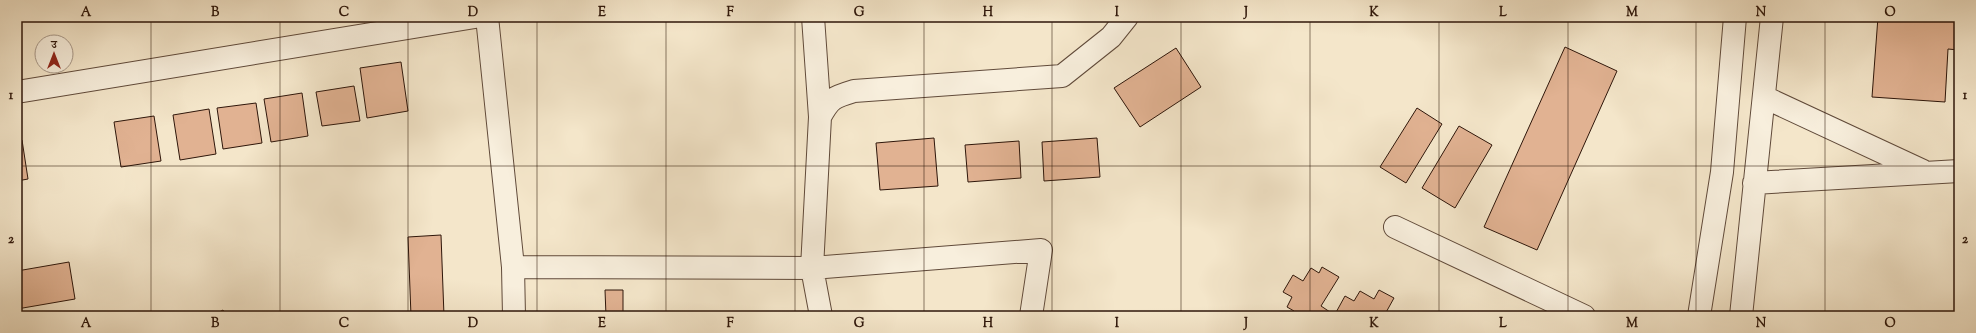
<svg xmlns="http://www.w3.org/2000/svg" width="1976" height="333" viewBox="0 0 1976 333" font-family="'Sorts Mill Goudy','Noto Serif Devanagari',serif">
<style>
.building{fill:#e1b292;stroke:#2e160a}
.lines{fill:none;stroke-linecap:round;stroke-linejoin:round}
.minor-casing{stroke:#604a3a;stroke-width:24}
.minor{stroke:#f8efdd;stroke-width:22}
.grid{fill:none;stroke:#2e160a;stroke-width:1;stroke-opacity:0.55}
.neatline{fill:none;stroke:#2e160a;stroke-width:1.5}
.grid-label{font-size:13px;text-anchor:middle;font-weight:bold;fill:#2e160a}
</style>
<rect width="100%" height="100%" fill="#f4e6ca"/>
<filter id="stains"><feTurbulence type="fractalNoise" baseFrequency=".005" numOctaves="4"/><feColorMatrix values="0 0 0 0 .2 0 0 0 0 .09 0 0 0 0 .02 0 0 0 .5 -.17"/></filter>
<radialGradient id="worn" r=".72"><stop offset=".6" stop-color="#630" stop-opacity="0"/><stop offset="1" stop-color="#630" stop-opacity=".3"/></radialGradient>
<path class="building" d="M1878 17H1959V50L1948 49 1945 102 1872 97Z
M1565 47 1617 71 1537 250 1484 227Z
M1176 48 1201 87 1140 127 1114 88Z
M401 62 408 111 367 118 360 68Z
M354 86 360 121 322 126 316 92Z
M302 93 308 136 271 142 264 99Z
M256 103 262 143 223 149 217 108Z
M1417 108 1442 124 1406 183 1380 167Z
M209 109 216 154 180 160 173 115Z
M154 116 161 161 121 167 114 122Z
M1459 126 1492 145 1455 208 1422 188Z
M934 138 938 186 880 190 876 143Z
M1097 138 1100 177 1044 181 1042 142Z
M22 140 28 179 17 181V141Z
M1019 141 1021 178 968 182 965 145Z
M441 235 444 316H411L408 237Z
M69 262 75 299 17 309V271Z
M1322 267 1339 277 1321 306 1333 314 1332 316H1291L1294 311 1287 307 1292 297 1283 292 1293 275 1303 281 1311 268 1319 273Z
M605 290H623V315L606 316Z
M1379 290 1394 298 1384 316H1334L1345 296 1354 301 1360 291 1374 299Z
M223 310 227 316H212Z"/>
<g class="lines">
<g class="minor-casing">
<path id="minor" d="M487 17 513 267 514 316
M813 17 820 117 812 268 821 316
M17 92 475 17
M1764 97 1923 171
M820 117C830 98 834 97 854 91L1062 76 1111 37 1127 17
M1754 183 1959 171
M1395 227 1584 316
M513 267 812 268 1041 250 1031 316
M1699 316 1722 172 1735 17
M1741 316 1772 17"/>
</g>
<use href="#minor" class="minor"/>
</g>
<path class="grid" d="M151 17V316M280 17V316M408 17V316M537 17V316M666 17V316M795 17V316M924 17V316M1052 17V316M1181 17V316M1310 17V316M1439 17V316M1568 17V316M1696 17V316M1825 17V316M17 166H1959"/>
<rect width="1976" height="333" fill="none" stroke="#f4e6ca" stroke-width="44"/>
<g transform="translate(54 54)"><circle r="19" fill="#f8efdd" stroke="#a79889"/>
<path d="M0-3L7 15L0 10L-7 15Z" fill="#8f2418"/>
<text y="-6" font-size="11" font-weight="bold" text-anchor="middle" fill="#2e160a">उ</text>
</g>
<rect x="22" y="22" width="1932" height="289" class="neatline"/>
<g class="grid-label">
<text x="86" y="16">A</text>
<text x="215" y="16">B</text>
<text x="344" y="16">C</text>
<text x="473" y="16">D</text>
<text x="602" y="16">E</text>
<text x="730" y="16">F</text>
<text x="859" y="16">G</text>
<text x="988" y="16">H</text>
<text x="1117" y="16">I</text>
<text x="1246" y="16">J</text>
<text x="1374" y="16">K</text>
<text x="1503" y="16">L</text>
<text x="1632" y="16">M</text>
<text x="1761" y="16">N</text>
<text x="1890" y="16">O</text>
<text x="11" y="99">1</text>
<text x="1965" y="99">1</text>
<text x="11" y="243">2</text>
<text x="1965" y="243">2</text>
<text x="86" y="327">A</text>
<text x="215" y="327">B</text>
<text x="344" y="327">C</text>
<text x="473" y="327">D</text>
<text x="602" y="327">E</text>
<text x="730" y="327">F</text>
<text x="859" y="327">G</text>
<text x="988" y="327">H</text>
<text x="1117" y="327">I</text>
<text x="1246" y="327">J</text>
<text x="1374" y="327">K</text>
<text x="1503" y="327">L</text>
<text x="1632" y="327">M</text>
<text x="1761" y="327">N</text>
<text x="1890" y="327">O</text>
</g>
<rect width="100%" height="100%" filter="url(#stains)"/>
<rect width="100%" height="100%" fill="url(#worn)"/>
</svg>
